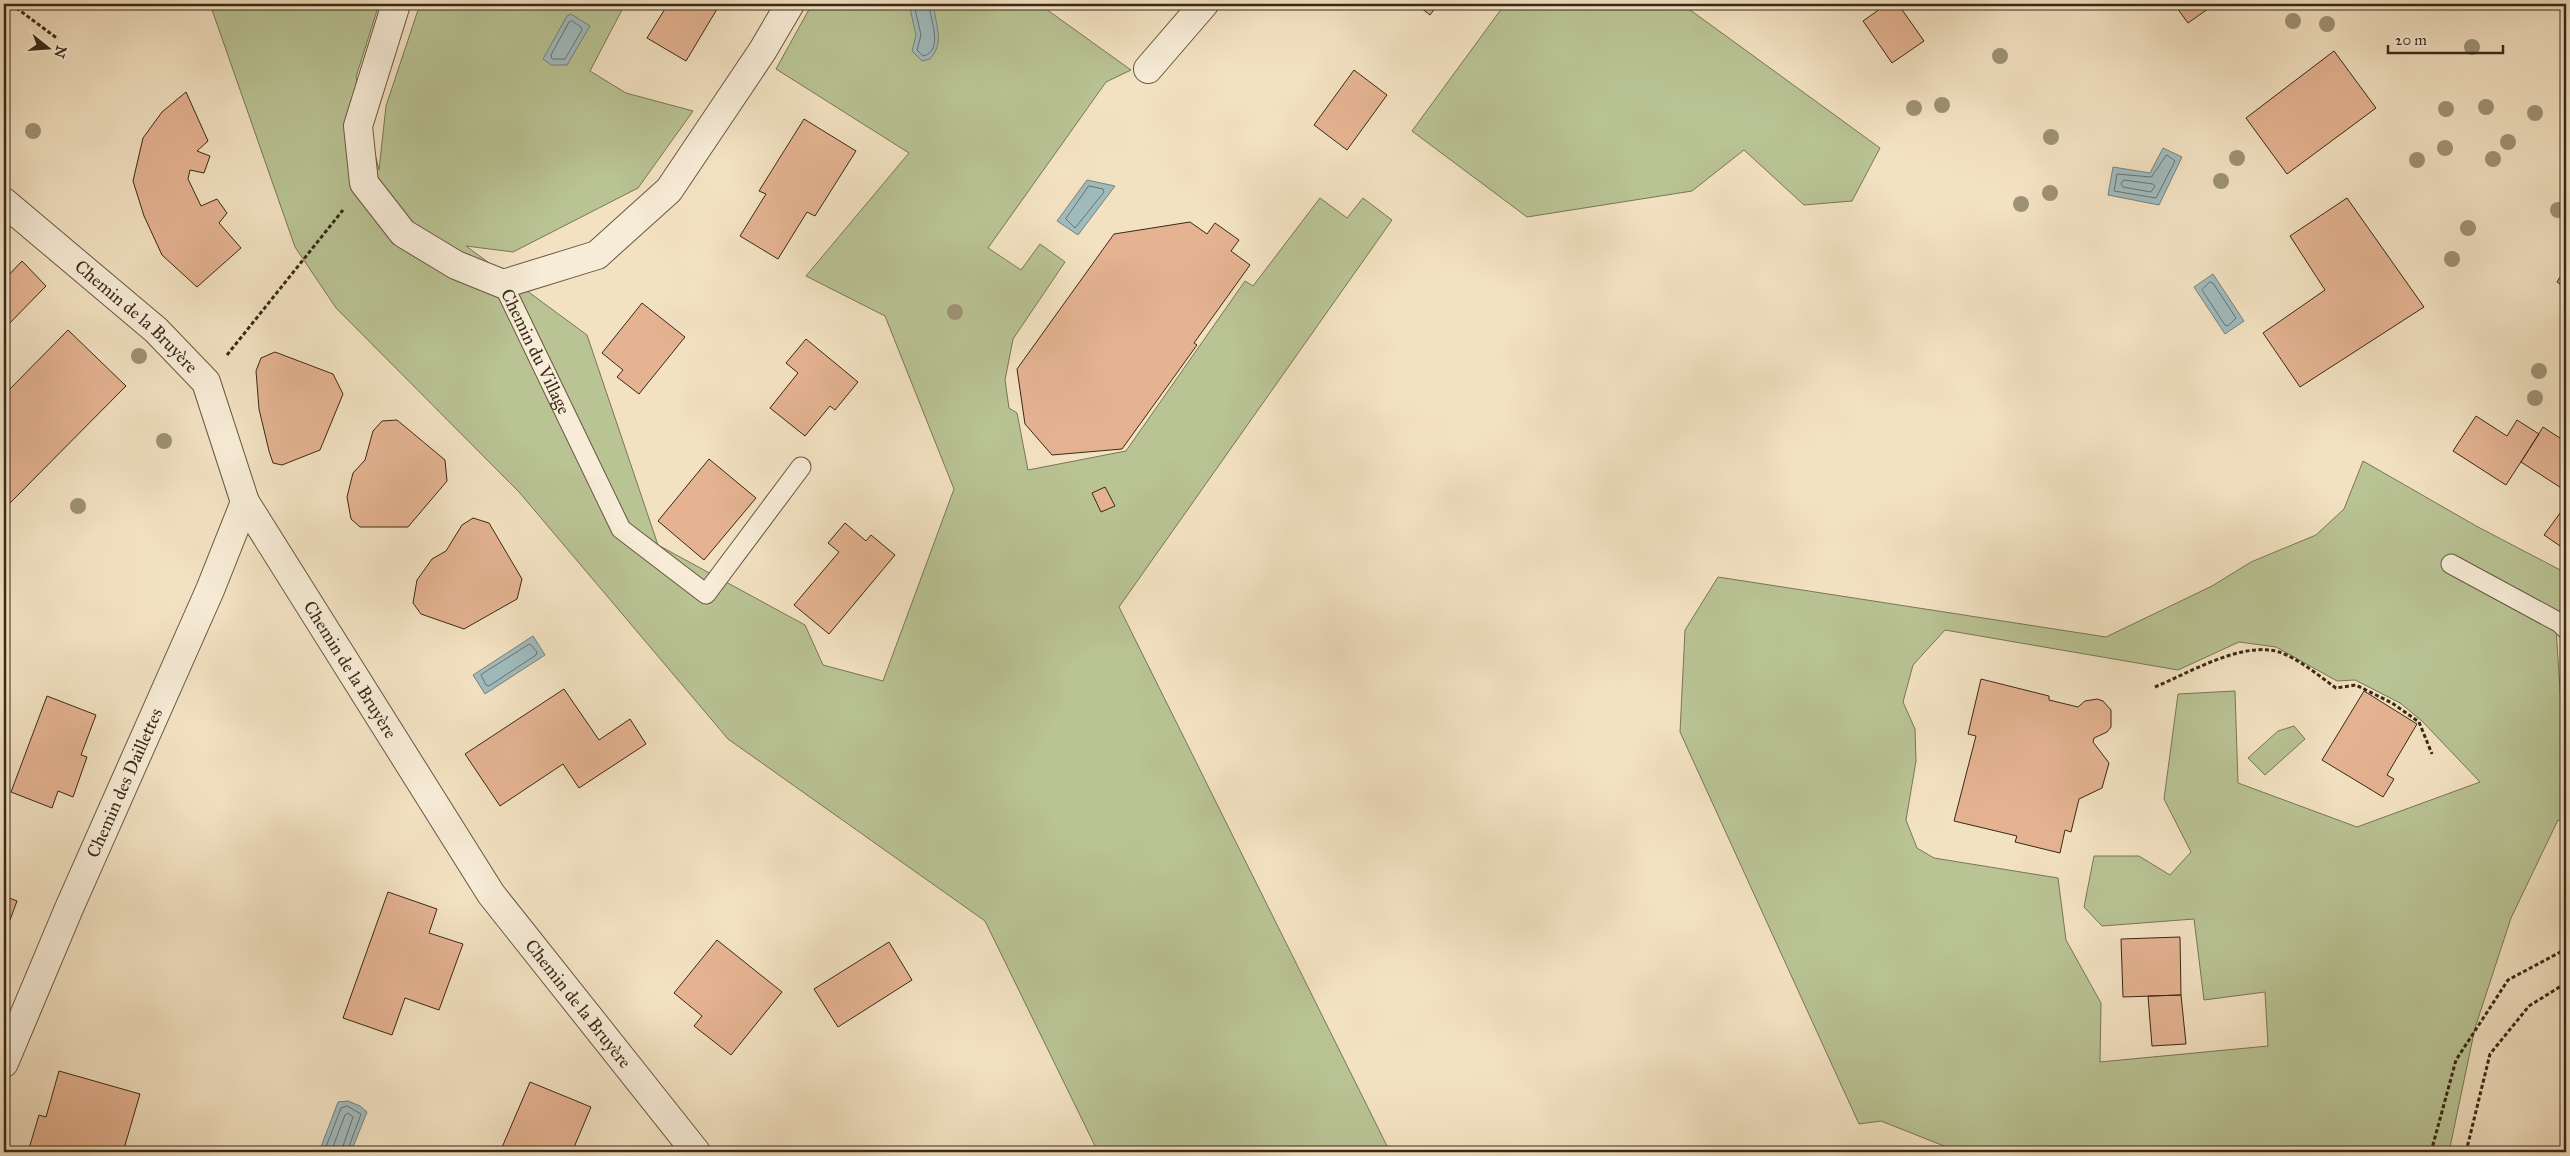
<svg xmlns="http://www.w3.org/2000/svg" width="2570" height="1156" viewBox="0 0 2570 1156" font-family="'IM FELL Great Primer',serif">
<style>
.green{fill:#b9c394;stroke:#797655;fill-rule:evenodd}
.water{fill:#a0bbbe;stroke:#77817b}
.lines{fill:none;stroke-linecap:round;stroke-linejoin:round}
.shore{stroke:#6c726a;stroke-width:1}
.building{fill:#e5b392;stroke:#392916}
.lane-casing{stroke:#685741;stroke-width:21}
.street-casing{stroke:#685741;stroke-width:30}
.path{stroke:#392916;stroke-width:3;stroke-dasharray:4 2.5;stroke-linecap:butt}
.lane{stroke:#f7ecd7;stroke-width:19}
.street{stroke:#f7ecd7;stroke-width:28}
.tree{fill:#9e9275}
.labels{text-anchor:middle;stroke-width:5;stroke-linejoin:round;paint-order:stroke}
.street-label{font-size:18px;fill:#392916;stroke:#f7ecd7}
</style>
<rect width="100%" height="100%" fill="#f3e2c2"/>
<filter id="stains"><feTurbulence type="fractalNoise" baseFrequency=".004" numOctaves="4"/><feColorMatrix values="0 0 0 0 .2 0 0 0 0 .09 0 0 0 0 .02 0 0 0 .5 -.17"/></filter>
<radialGradient id="worn" r=".72"><stop offset=".6" stop-color="#630" stop-opacity="0"/><stop offset="1" stop-color="#630" stop-opacity=".3"/></radialGradient>
<path class="green" d="M210 4H379L356 77 379 170 386 106 420 4H625L590 71 626 93 693 111 638 188 513 252 466 246 587 335 658 545 805 625 823 665 883 681 954 489 885 316 806 276 909 153 776 69 812 4H1039L1131 70 1106 82 988 248 1021 270 1040 244 1065 262 1013 339 1005 380 1009 408 1017 413 1028 470 1126 451 1245 281 1253 286 1320 198 1347 218 1363 198 1392 220 1119 607 1390 1152H1098L985 921 728 739 519 492 336 308 295 247Z
M1505 4H1682L1880 148 1852 201 1804 205 1744 150 1692 191 1527 217 1412 131Z
M2363 461 2478 527 2566 573V620L2555 612 2562 721 2566 720V823L2558 820 2511 918 2475 1028 2449 1152H1959L1881 1121 1859 1124 1680 732 1685 630 1718 577 2106 637 2212 586 2251 562 2316 535 2344 509ZM1945 630 2178 670 2239 642 2276 647 2337 681 2355 680 2400 703 2422 721 2480 782 2357 827 2238 783 2235 691 2178 694 2164 799 2191 852 2170 875 2139 856H2094L2084 907 2102 926 2194 919 2204 1000 2265 992 2268 1046 2100 1062 2101 1003 2066 940 2058 878 1934 858 1917 848 1906 820 1916 761 1915 729 1903 702 1913 665Z
M2294 726 2305 739 2265 775 2248 758 2278 731Z"/>
<path class="water" d="M909 4H934C934 24 946 41 930 59L922 61 912 51 916 35Z
M571 14 590 26 567 65H551L543 59 567 16Z
M2163 148 2182 157 2159 205 2108 195 2113 167 2150 173Z
M1087 180 1115 186 1078 235 1057 221Z
M2213 274 2244 321 2225 334 2194 287Z
M533 636 545 655 485 694 473 675Z
M348 1101 360 1106 367 1112 351 1152H319L338 1102Z"/>
<g class="lines">
<path class="shore" d="M914 4 921 35 917 50 923 56C945 51 929 17 929 4
M572 21 581 27 582 30 565 59H552L551 55 569 22Z
M2167 155 2175 161 2156 198 2114 191 2117 174 2151 177Z
M2124 180 2153 184 2155 186 2151 192 2123 187 2121 184Z
M1089 186 1103 189 1104 192 1075 228 1066 219Z
M2210 282 2213 283 2236 318 2228 326 2225 325 2202 290Z
M530 644 537 652 536 655 489 686 486 685 481 675Z
M324 1152 341 1108 347 1106 361 1114 347 1152
M331 1152 345 1115 348 1113 353 1117 341 1152"/>
</g>
<path class="building" d="M668 4H720L686 61 647 38Z
M1416 4H1438L1430 15Z
M1887 4H1898L1924 41 1892 63 1863 21Z
M2174 4H2215L2188 23Z
M2334 51 2376 108 2287 174 2246 118Z
M1354 70 1387 95 1347 150 1314 125Z
M186 92 208 141 197 151 210 156 204 173 190 170 188 179 201 206 217 199 227 213 219 223 241 248 197 287 162 255 144 216 133 181 143 138 162 112Z
M804 119 856 151 815 216 807 212 778 259 740 236 766 194 759 191Z
M2347 198 2424 307 2300 387 2263 333 2325 290 2290 236Z
M1190 222 1207 234 1215 223 1239 240 1231 251 1250 265 1194 343 1197 345 1122 449 1052 455 1025 424 1017 369 1114 234Z
M22 261 46 286 4 329V280Z
M2566 268V288L2557 282Z
M642 303 685 337 639 394 617 377 623 370 602 353Z
M68 330 126 386 8 505 4 500V395Z
M806 339 858 382 835 410 830 406 805 436 770 408 798 373 786 363Z
M275 352 333 374 343 394 320 450 282 465 273 463 269 451 259 409 256 371 261 358Z
M2476 416 2507 436 2517 420 2539 434 2506 485 2453 451Z
M397 420 445 460 447 481 408 527H360L351 519 347 497 353 473 365 460 373 431 382 421Z
M2543 427 2566 442V491L2521 462Z
M709 459 756 498 704 560 658 521Z
M1105 487 1115 506 1101 512 1092 493Z
M2563 509 2566 511V550L2544 535Z
M473 518 489 523 522 579 517 599 464 629 421 614 413 603 417 580 432 559 446 551 462 525Z
M845 523 866 541 871 535 895 555 829 634 794 605 839 552 828 543Z
M1981 679 2049 696V700L2078 707 2085 701 2097 699 2103 701 2111 710V727L2107 732 2094 738 2093 742 2109 763 2102 788 2079 799 2071 832 2065 830 2060 853 2015 842 2017 836 1954 821 1976 736 1968 734Z
M564 689 599 740 630 719 646 744 579 788 563 764 500 806 465 754Z
M2364 691 2417 724 2387 775 2394 779 2383 797 2322 760Z
M47 696 96 715 81 755 87 757 73 797 58 791 52 808 11 792Z
M388 892 437 909 429 933 463 944 439 1010 405 998 392 1035 343 1018Z
M4 896 17 901 4 936Z
M2180 937 2181 995 2123 997 2121 939Z
M717 940 782 992 731 1055 694 1026 702 1016 674 993Z
M889 942 912 980 838 1027 814 989Z
M2181 995 2186 1044 2152 1046 2148 996Z
M59 1071 140 1094 123 1152 108 1148 107 1152H28L39 1115 46 1117Z
M530 1082 591 1107 572 1152H500Z"/>
<g class="lines">
<g class="lane-casing">
<g id="lane">
<path id="s1" d="M503 284 621 529 706 594 801 467"/>
<path d="M2451 564 2560 623 2566 629"/>
</g>
</g>
<g class="street-casing">
<g id="street">
<path d="M396 4 358 126 364 183 403 233 456 265 503 284 597 255 669 190 763 50 790 4"/>
<path d="M1148 69 1204 4"/>
<path id="s2" d="M4 202 156 330 206 382 245 502 491 894 696 1152"/>
<path id="s3" d="M4 1063 70 906 210 590 245 502"/>
</g>
</g>
<path class="path" d="M11 4 58 39
M227 355 343 210
M2155 687C2188 673 2234 646 2270 650 2291 652 2319 676 2336 688L2356 685 2392 703 2419 722 2432 754
M2431 1152 2456 1060 2508 980 2566 949
M2466 1152 2490 1054 2529 1006 2566 983"/>
<use href="#lane" class="lane"/>
<use href="#street" class="street"/>
</g>
<g class="tree">
<circle cx="2293" cy="21" r="8"/>
<circle cx="2327" cy="24" r="8"/>
<circle cx="2472" cy="47" r="8"/>
<circle cx="2000" cy="56" r="8"/>
<circle cx="1942" cy="105" r="8"/>
<circle cx="2486" cy="107" r="8"/>
<circle cx="1914" cy="108" r="8"/>
<circle cx="2446" cy="109" r="8"/>
<circle cx="2535" cy="113" r="8"/>
<circle cx="33" cy="131" r="8"/>
<circle cx="2051" cy="137" r="8"/>
<circle cx="2508" cy="142" r="8"/>
<circle cx="2445" cy="148" r="8"/>
<circle cx="2237" cy="158" r="8"/>
<circle cx="2493" cy="159" r="8"/>
<circle cx="2417" cy="160" r="8"/>
<circle cx="2221" cy="181" r="8"/>
<circle cx="2050" cy="193" r="8"/>
<circle cx="2021" cy="204" r="8"/>
<circle cx="2558" cy="210" r="8"/>
<circle cx="2468" cy="228" r="8"/>
<circle cx="2452" cy="259" r="8"/>
<circle cx="955" cy="312" r="8"/>
<circle cx="139" cy="356" r="8"/>
<circle cx="2539" cy="371" r="8"/>
<circle cx="2535" cy="398" r="8"/>
<circle cx="164" cy="441" r="8"/>
<circle cx="78" cy="506" r="8"/>
</g>
<g class="labels">
<g class="street-label">
<text dy="6" stroke="none"><textPath href="#s2" startOffset="175">Chemin de la Bruyère</textPath></text>
<text dy="6" stroke="none"><textPath href="#s1" startOffset="75">Chemin du Village</textPath></text>
<text dy="6" stroke="none"><textPath href="#s2" startOffset="595">Chemin de la Bruyère</textPath></text>
<text dy="6" stroke="none"><textPath href="#s3" startOffset="305">Chemin des Daillettes</textPath></text>
<text dy="6" stroke="none"><textPath href="#s2" startOffset="1000">Chemin de la Bruyère</textPath></text>
</g>
</g>
<rect width="2570" height="1156" fill="none" stroke="#f3e2c2" stroke-width="20"/>
<rect x="5" y="5" width="2560" height="1146" fill="none" stroke="#392916" stroke-width="2.5"/>
<rect x="10" y="10" width="2550" height="1136" fill="none" stroke="#392916"/>
<g transform="translate(48 48) rotate(107)" stroke="#f7ecd7" stroke-width="4" paint-order="stroke">
<path d="M0-4L9 19L0 12L-9 19Z" fill="#392916"/>
<text y="-8" font-size="14" font-weight="bold" text-anchor="middle" fill="#392916">N</text>
</g>
<path d="M2388 45v8h115v-8" fill="none" stroke="#392916" stroke-width="2.5"/>
<text x="2395" y="45" font-size="15" fill="#392916" stroke="#f7ecd7" stroke-width="4" paint-order="stroke">20 m</text>
<rect width="100%" height="100%" filter="url(#stains)"/>
<rect width="100%" height="100%" fill="url(#worn)"/>
</svg>
